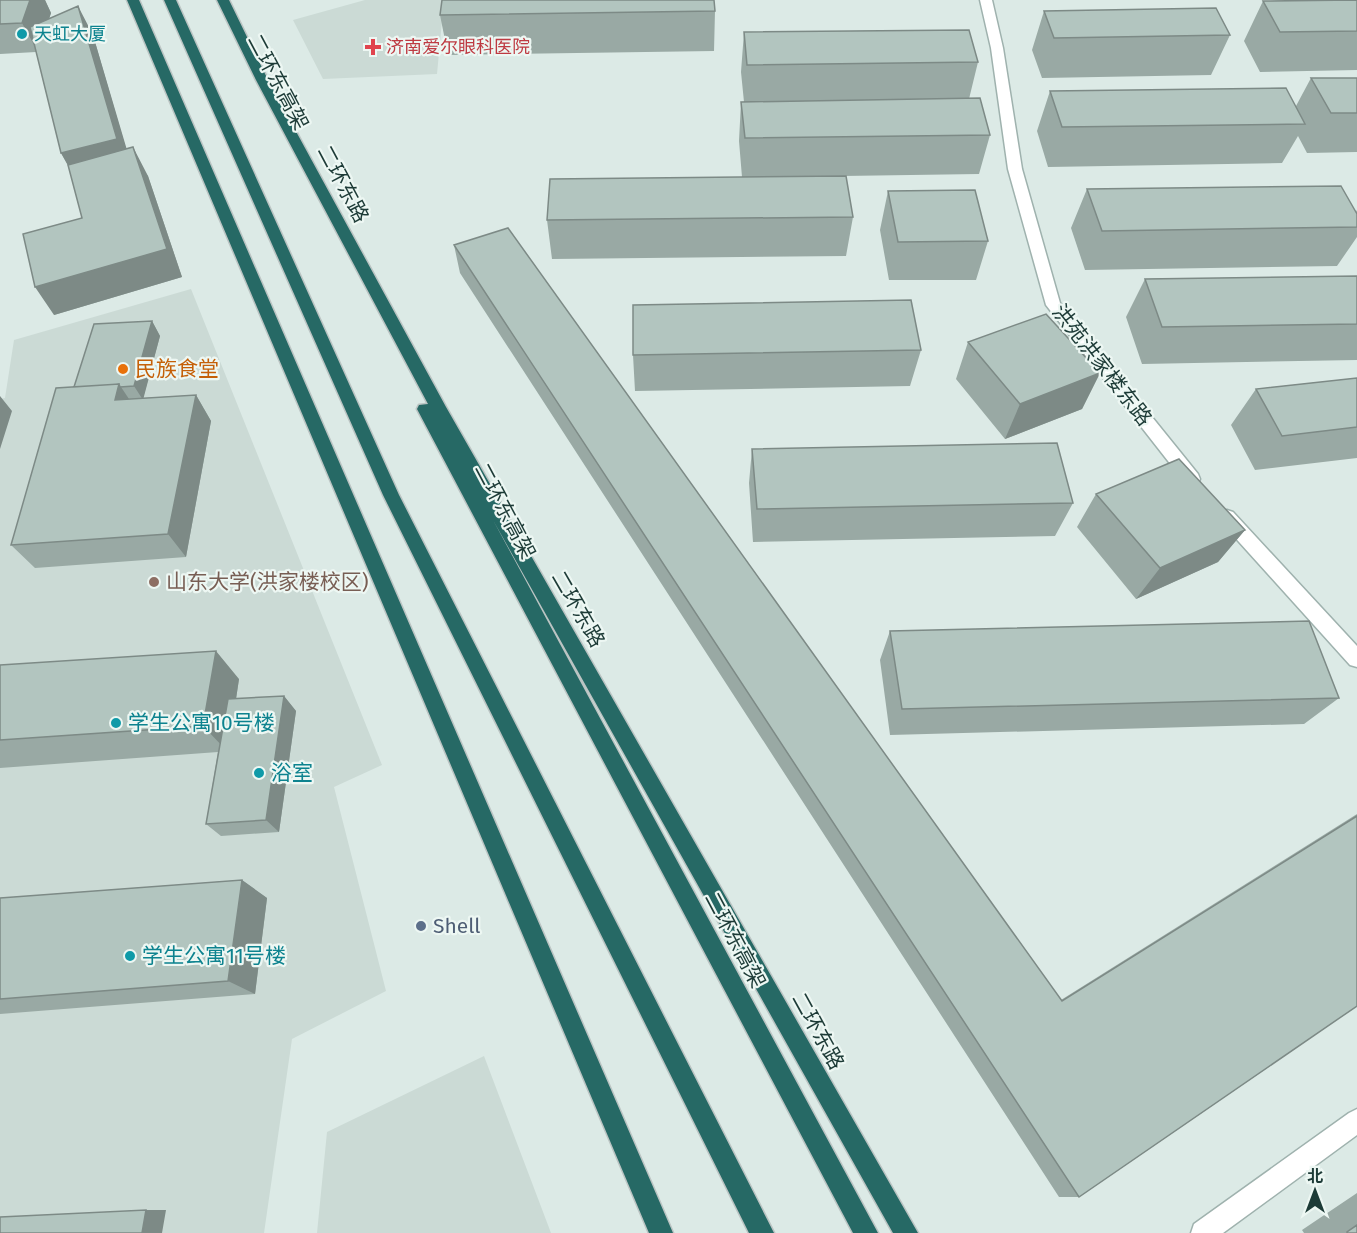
<svg xmlns="http://www.w3.org/2000/svg" width="1357" height="1233" viewBox="0 0 1357 1233" font-family="'Fira Sans','Noto Sans SC',sans-serif">
<style>
.built{fill:#cbdad5}
.lines{fill:none;stroke-linecap:round;stroke-linejoin:round}
.street-casing{stroke:#9fb2ae;stroke-width:3}
.highway-casing{stroke:#bbc4c3;stroke-width:3}
.street{fill:#fff;fill-rule:evenodd}
.highway{fill:#266965;fill-rule:evenodd}
.wall{fill:#99a9a4}
.shaded-wall{fill:#7d8a86}
.building{fill:#b2c5bf;stroke:#7d8a86;stroke-width:1.5}
.culture-dot{fill:#0f9aa8;stroke:#edf7f3;stroke-width:2}
.health-dot{fill:#e0444e;stroke:#edf7f3;stroke-width:2}
.food-dot{fill:#e8710a;stroke:#edf7f3;stroke-width:2}
.education-dot{fill:#8d6e63;stroke:#edf7f3;stroke-width:2}
.service-dot{fill:#5c6f8a;stroke:#edf7f3;stroke-width:2}
.labels{text-anchor:middle;stroke-width:4.5;stroke-linejoin:round;paint-order:stroke}
.far-culture-label{font-size:18px;fill:#0d838f;stroke:#edf7f3;text-anchor:start}
.far-health-label{font-size:18px;fill:#be3a42;stroke:#edf7f3;text-anchor:start}
.street-label{font-size:21px;fill:#1d3b37;stroke:#edf7f3}
.food-label{font-size:21px;fill:#c56008;stroke:#edf7f3;text-anchor:start}
.education-label{font-size:21px;fill:#785e54;stroke:#edf7f3;text-anchor:start}
.culture-label{font-size:21px;fill:#0d838f;stroke:#edf7f3;text-anchor:start}
.service-label{font-size:21px;fill:#4e5e75;stroke:#edf7f3;text-anchor:start}
</style>
<rect width="100%" height="100%" fill="#dceae6"/>
<path class="built" d="M365 0H444L437 74 323 79 293 20Z
M191 289 382 765 334 787 386 991 292 1039 264 1233H0V399L5 398 14 340Z
M484 1056 551 1233H317L327 1132Z"/>
<g class="lines">
<g class="street-casing">
<path id="street" d="M980 0H992L1003 48 1022 169 1060 303 1198 474 1200 479 1198 484 1192 486 1186 484 1046 305 1008 169 991 48Z
M1227 510 1233 512 1357 646V667L1350 665 1221 522 1219 517 1221 512Z
M1357 1109V1135L1223 1233H1191L1194 1224 1349 1113Z"/>
</g>
<g class="highway-casing">
<path id="highway" d="M127 0H139L673 1233H649Z
M164 0H176L399 495 774 1233H749L383 495Z
M217 0H229L268 80 446 407 918 1233H893L493 520 878 1233H853L417 409 419 405 428 404 256 80Z"/>
</g>
<use href="#street" class="street"/>
<use href="#highway" class="highway"/>
</g>
<path class="wall" d="M0 0H45L51 13 49 19 93 35 126 149 148 176 182 277 54 315 82 218 68 165 61 153 36 52 0 54Z
M1357 0V70L1260 72 1244 41 1263 1Z
M715 11 714 51 448 55 440 15Z
M1044 11 1230 35 1211 75 1042 78 1032 50Z
M744 32 978 62 969 99 990 135 979 174 842 176 853 217 846 256 552 259 547 220 742 177 739 141 741 102H744L741 72Z
M1311 78H1357V152L1307 153 1298 136 1282 163 1048 167 1037 131 1050 91 1296 106Z
M1087 189 1356 212 1357 210V237L1337 266 1085 270 1071 228Z
M888 191 988 241 976 280H889L880 230Z
M454 245 1061 1000 1357 814V1006L1079 1197H1059L460 273Z
M1357 276V360L1142 364 1126 317 1145 279Z
M152 321 160 336 143 398 196 395 211 421 186 557 35 568 11 545 74 387Z
M968 342 1100 373 1082 409 1005 439 956 379Z
M921 350 910 386 635 391 633 355Z
M1357 378V458L1255 470 1231 425 1256 389Z
M752 449 1073 503 1055 536 753 542 749 483Z
M1096 494 1245 530 1218 562 1136 599 1077 527Z
M890 631 1339 698 1304 724 890 735 880 660Z
M0 665 239 679 236 699 284 696 296 711 279 832 221 836 206 824 218 752 0 768Z
M242 880 267 898 255 994 0 1014V898Z
M1357 1193V1233H1304L1302 1230Z"/>
<path class="shaded-wall" d="M30 0H45L51 13 38 52 22 23Z
M78 6 93 35 132 167 77 182 61 153Z
M133 147 148 176 182 277 54 315 35 287Z
M152 321 160 336 143 400 134 386Z
M1100 373 1082 409 1005 439 1020 404Z
M119 384 137 411 115 400Z
M196 395 211 421 186 557 168 534Z
M0 396 12 411 0 449Z
M1245 530 1218 562 1136 599 1160 568Z
M216 651 239 679 228 752 203 726Z
M284 696 296 711 279 832 266 820Z
M242 880 267 898 255 994 228 981Z
M146 1210H166L162 1233H142Z"/>
<path class="building" d="M0 0H30L22 23 0 24Z
M442 0H714L715 11 440 15Z
M1357 0V31L1280 32 1263 1Z
M78 6 117 139 61 153 30 27Z
M1216 8 1230 35 1054 38 1044 11Z
M969 30 978 62 747 65 744 32Z
M1311 78H1357V113H1331Z
M1286 88 1305 124 1062 127 1050 91Z
M980 98 990 135 745 138 741 102Z
M133 147 167 249 35 287 23 234 82 218 68 165Z
M846 176 853 217 547 220 550 179Z
M1341 186 1357 214V227L1102 231 1087 189Z
M975 190 988 241 898 242 888 191Z
M508 228 1062 1001 1357 816V1006L1079 1197 454 245Z
M1357 276V324L1162 327 1145 279Z
M911 300 921 350 633 355V305Z
M1046 314 1100 373 1020 404 968 342Z
M152 321 134 386 120 387 119 384 74 387 94 324Z
M1357 378V427L1282 436 1256 389Z
M119 384 115 400 196 395 168 534 11 545 56 388Z
M1057 443 1073 503 757 509 752 449Z
M1179 459 1245 530 1160 568 1096 494Z
M1309 621 1339 698 902 709 890 631Z
M216 651 203 726 0 740V665Z
M284 696 266 820 206 824 228 699Z
M242 880 228 981 0 999V898Z
M146 1210 142 1233H0V1217Z
M1357 1225V1233H1347V1232Z"/>
<g class="culture-dot">
<circle cx="22" cy="34" r="6"/>
<circle cx="116" cy="723" r="6"/>
<circle cx="259" cy="773" r="6"/>
<circle cx="130" cy="956" r="6"/>
</g>
<path class="health-dot" d="M370 38h6v6h6v6h-6v6h-6v-6h-6v-6h6z"/>
<circle class="food-dot" cx="123" cy="369" r="6"/>
<circle class="education-dot" cx="154" cy="582" r="6"/>
<circle class="service-dot" cx="421" cy="926" r="6"/>
<g class="labels">
<g class="far-culture-label">
<text x="34" y="40">天虹大厦</text>
</g>
<g class="far-health-label">
<text x="386" y="53">济南爱尔眼科医院</text>
</g>
<g class="street-label">
<text transform="translate(278 82) rotate(62)" y="7">二环东高架</text>
<text transform="translate(343 184) rotate(62)" y="7">二环东路</text>
<text transform="translate(1102 365) rotate(52)" y="7">洪苑洪家楼东路</text>
<text transform="translate(505 511) rotate(62)" y="7">二环东高架</text>
<text transform="translate(578 609) rotate(60)" y="7">二环东路</text>
<text transform="translate(735 940) rotate(62)" y="7">二环东高架</text>
<text transform="translate(818 1031) rotate(61)" y="7">二环东路</text>
</g>
<g class="food-label">
<text x="135" y="376">民族食堂</text>
</g>
<g class="education-label">
<text x="166" y="589">山东大学(洪家楼校区)</text>
</g>
<g class="culture-label">
<text x="128" y="730">学生公寓10号楼</text>
<text x="271" y="780">浴室</text>
<text x="142" y="963">学生公寓11号楼</text>
</g>
<g class="service-label">
<text x="433" y="933">Shell</text>
</g>
</g>
<g transform="translate(1315 1191)" stroke="#edf7f3" stroke-width="4.5" paint-order="stroke">
<path d="M0-4.5L10 22L0 15L-10 22Z" fill="#1d3b37"/>
<text y="-9" font-size="16" font-weight="bold" text-anchor="middle" fill="#1d3b37">北</text>
</g>
</svg>
